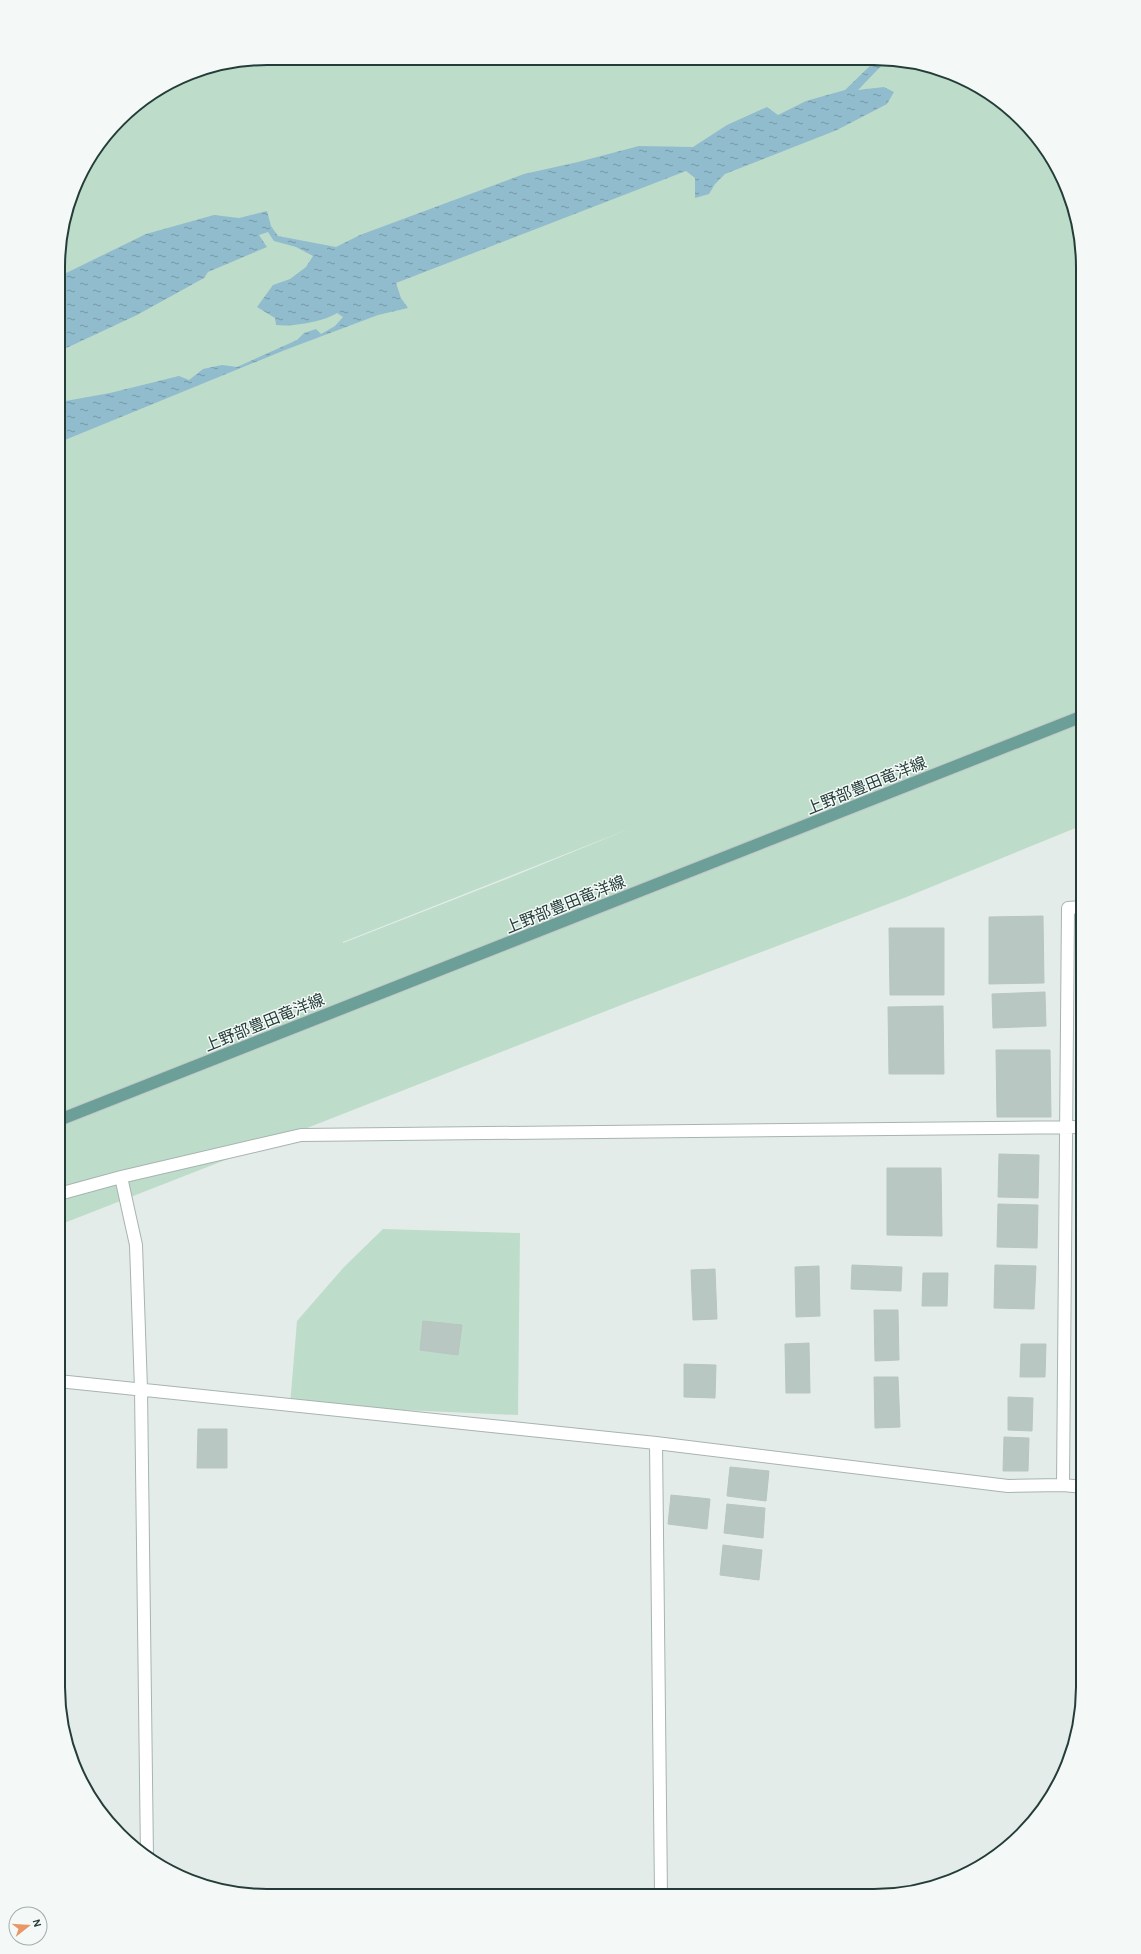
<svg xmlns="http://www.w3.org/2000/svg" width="1141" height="1954" viewBox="0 0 1141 1954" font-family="'Alegreya Sans','Noto Sans JP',sans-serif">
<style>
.grass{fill:#bedcca;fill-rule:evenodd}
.water{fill:url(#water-ripples)}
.building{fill:#b9c7c3;stroke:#b7c6c1}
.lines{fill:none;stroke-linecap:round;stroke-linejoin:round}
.minor-casing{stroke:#a7b4b1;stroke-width:14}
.major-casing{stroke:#c2c9c8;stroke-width:14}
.minor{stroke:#fff;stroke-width:12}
.major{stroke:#6c9f98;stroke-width:12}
.labels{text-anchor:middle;stroke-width:3;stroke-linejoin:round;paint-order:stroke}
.street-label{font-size:16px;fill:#243d39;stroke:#f4f9f7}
.rim{fill:none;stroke:#243d39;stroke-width:2}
</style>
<defs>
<pattern id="water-ripples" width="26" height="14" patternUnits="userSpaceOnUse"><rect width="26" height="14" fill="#90bccd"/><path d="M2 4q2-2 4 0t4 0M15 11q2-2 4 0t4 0" fill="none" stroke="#759aa7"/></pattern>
</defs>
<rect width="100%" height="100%" fill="#e4ecea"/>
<path class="grass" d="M267 58 914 62 966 79 1012 110 1048 151 1072 200 1083 267V825L904 898 629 1002 59 1225 60 240 80 174 129 110 187 74ZM634 827 509 878 343 943V942Z
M383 1229 520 1233 518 1415 290 1405 297 1321 344 1267Z"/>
<path class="water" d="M874 62H885L858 90 884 87 894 92 887 104 837 130 725 174 715 184 709 194 695 198V178L686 171 396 283 401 298 408 308 378 315 285 350 60 442V402L110 393 179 376 189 380 203 369 222 365 237 367 297 340 304 333 316 329 321 334 335 326 343 317 337 313C323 322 292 327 276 325L275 318 257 307 273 285 290 279 306 267 313 256 296 247 274 241 268 232 259 235 267 247 208 272 204 278 137 315 60 351V276L146 234 214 215 239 218 267 211 271 226 278 236 336 247 360 235 524 174 578 162 639 146 693 147 727 125 767 107 778 115 806 101 845 90Z"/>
<path class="building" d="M1043 916 1044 983 989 984V917Z
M889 928H944V995H890Z
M1045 992 1046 1026 993 1028 992 994Z
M943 1006 944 1074H889L888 1007Z
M996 1050H1050L1051 1117H997Z
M999 1154 1039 1155 1038 1198 998 1197Z
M887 1168H941L942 1236 887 1235Z
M998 1204 1038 1205 1037 1248 997 1247Z
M852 1265 902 1267 901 1291 851 1289Z
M995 1265 1036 1266 1034 1309 994 1308Z
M819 1266 820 1316 796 1317 795 1267Z
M715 1269 717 1319 693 1320 691 1270Z
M923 1273H948L947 1306H922Z
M874 1310H898L899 1360 875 1361Z
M423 1321 462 1325 458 1355 420 1350Z
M809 1343 810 1393H786L785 1344Z
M1021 1344H1046L1045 1377H1020Z
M684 1364 716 1365 715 1398 684 1397Z
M874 1377H898L900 1427 875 1428Z
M1008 1397 1033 1398 1032 1431 1008 1430Z
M198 1429H227V1468H197Z
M1004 1437 1029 1438 1028 1471H1003Z
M730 1467 769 1471 766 1501 727 1496Z
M671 1495 710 1499 707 1529 668 1524Z
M727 1504 765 1508 763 1538 724 1533Z
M723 1545 762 1550 759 1580 720 1575Z"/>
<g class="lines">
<g class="minor-casing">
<path id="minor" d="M121 1177 136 1245 141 1389 147 1857
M59 1194 121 1177 301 1135 1083 1127
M58 1381 656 1443 1008 1486 1063 1485 1083 1487
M656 1443 661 1895
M1063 1485 1068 908 1083 907"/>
</g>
<g class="major-casing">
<path id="major" d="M59 1120 1083 716"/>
</g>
<use href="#minor" class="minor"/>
<use href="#major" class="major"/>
</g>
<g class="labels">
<g class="street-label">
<text transform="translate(866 785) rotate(-22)" y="6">上野部豊田竜洋線</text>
<text transform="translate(565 904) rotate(-22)" y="6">上野部豊田竜洋線</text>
<text transform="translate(264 1022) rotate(-22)" y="6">上野部豊田竜洋線</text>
</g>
</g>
<path d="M0 0H1141V1954H0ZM267 65H874A202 202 0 0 1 1076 267V1687A202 202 0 0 1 874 1889H267A202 202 0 0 1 65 1687V267A202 202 0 0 1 267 65Z" fill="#f4f9f7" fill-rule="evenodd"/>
<path class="rim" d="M267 65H874A202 202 0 0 1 1076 267V1687A202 202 0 0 1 874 1889H267A202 202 0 0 1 65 1687V267A202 202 0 0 1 267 65Z"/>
<g transform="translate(28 1926) rotate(73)"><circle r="19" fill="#f4f9f7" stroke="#a1aeab"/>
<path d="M0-3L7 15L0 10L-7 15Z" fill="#e89766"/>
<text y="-6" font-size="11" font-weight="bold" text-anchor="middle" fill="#243d39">N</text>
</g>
</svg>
